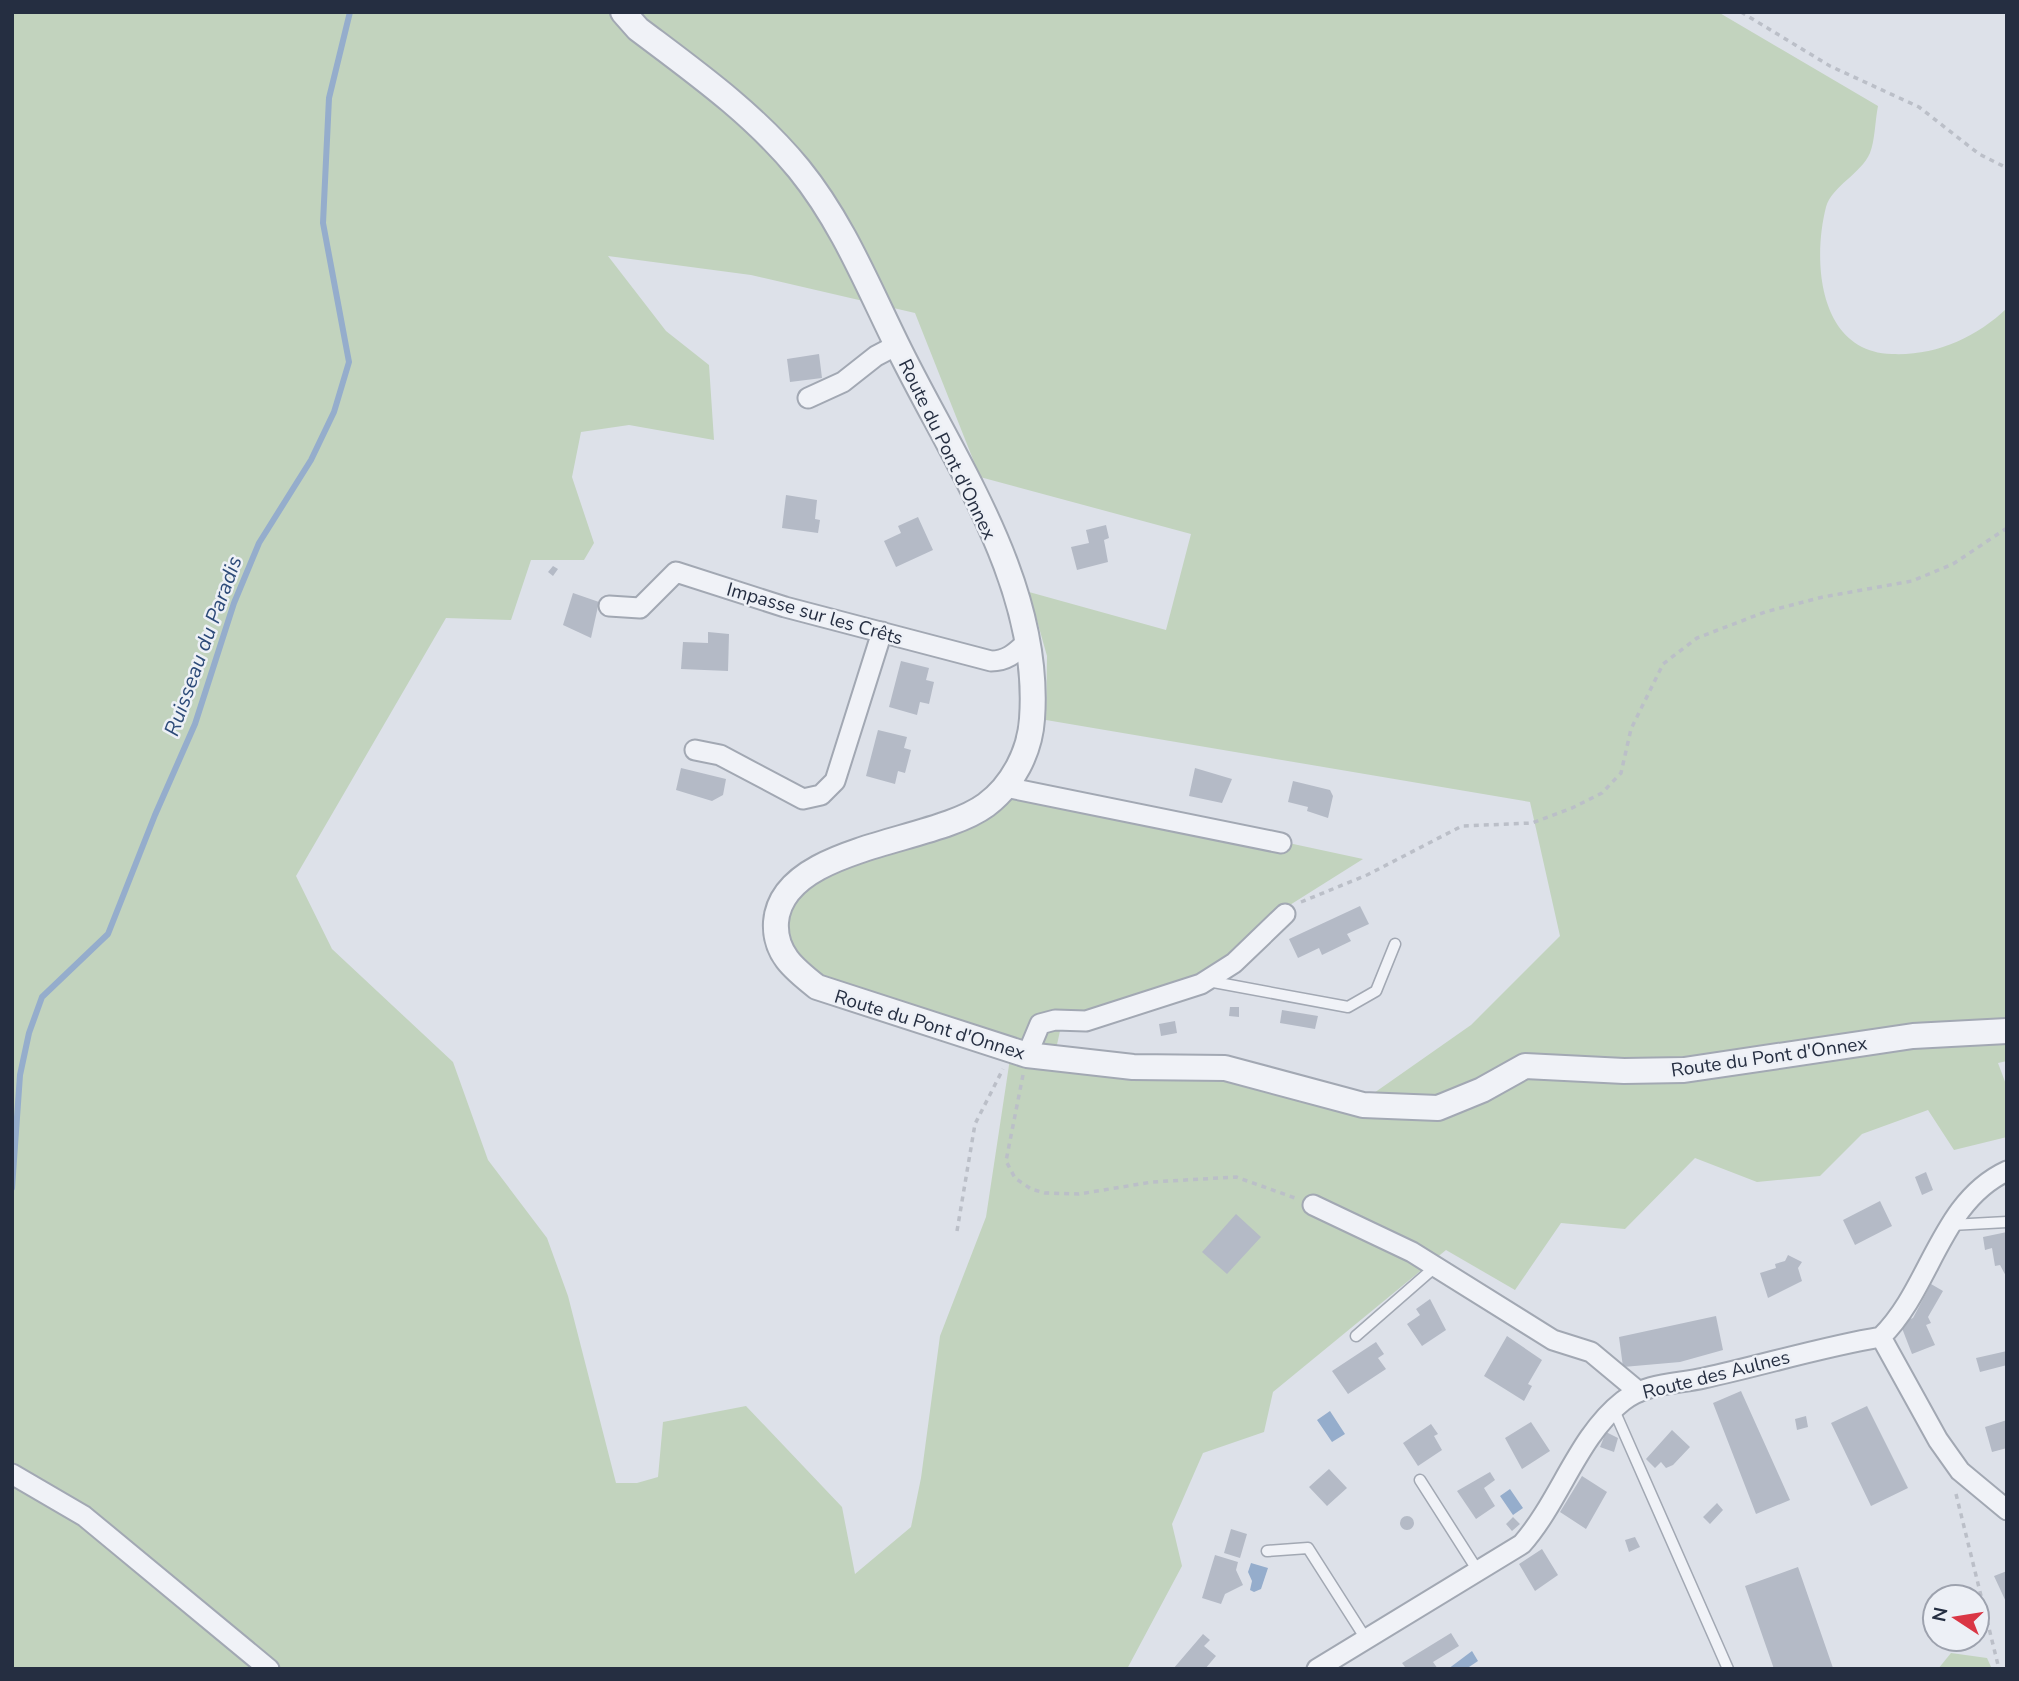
<svg xmlns="http://www.w3.org/2000/svg" width="2019" height="1681" viewBox="0 0 2019 1681" font-family="'Nunito Sans',sans-serif">
<style>
.green{fill:#c2d3be;fill-rule:evenodd}
.water{fill:#95adcc}
.lines{fill:none;stroke-linecap:round;stroke-linejoin:round}
.stream{stroke:#95adcc;stroke-width:6}
.building{fill:#b4bac6}
.service-casing{stroke:#a2a8b3;stroke-width:13}
.minor-casing{stroke:#a2a8b3;stroke-width:23}
.tertiary-casing{stroke:#a2a8b3;stroke-width:28}
.path{stroke:#bbbfc8;stroke-width:3.5;stroke-dasharray:5 5;stroke-linecap:butt}
.service{stroke:#f0f2f7;stroke-width:10}
.minor{stroke:#f0f2f7;stroke-width:19}
.tertiary{stroke:#f0f2f7;stroke-width:24}
.labels{text-anchor:middle;stroke-width:5;stroke-linejoin:round;paint-order:stroke}
.street-label{font-size:19px;fill:#252e41;stroke:#edf0f6}
.water-label{font-size:21px;font-style:italic;fill:#2c4a78;stroke:#edf0f6}
</style>
<rect width="100%" height="100%" fill="#dde1e9"/>
<path class="green" d="M12 12H1718L1878 106C1875 121 1875 140 1870 153 1861 174 1832 186 1826 207 1812 262 1819 352 1892 354 1935 356 1976 338 2007 308V1061L1998 1063 2007 1087V1137L1954 1150 1928 1110 1862 1134 1820 1176 1757 1182 1695 1158 1625 1229 1561 1223 1515 1290 1446 1250 1273 1392 1264 1432 1203 1453 1172 1524 1182 1566 1127 1669H12ZM608 256 751 275 915 313 980 477 1191 534 1166 630 1029 592 1047 656 1046 720 1530 802 1560 936 1471 1025 1374 1093 1315 1090 1054 1058 1060 1031 1218 971 1266 920 1363 859 1031 788 797 881 782 954 837 996 1011 1052 986 1217 940 1336 921 1478 911 1527 855 1574 842 1507 746 1406 663 1422 658 1477 637 1483H616L568 1296 547 1238 488 1160 453 1062 332 949 296 876 446 618 511 620 531 560H584L594 543 572 477 581 432 629 425 714 440 709 365 666 331Z
M1951 1653 1987 1658 1992 1669H1938Z"/>
<path class="water" d="M1330 1411 1345 1434 1332 1442 1317 1420Z
M1510 1489 1523 1508 1513 1515 1500 1496Z
M1251 1563 1268 1568 1261 1589 1254 1592 1250 1590 1252 1581 1248 1572Z
M1472 1651 1478 1661 1466 1669H1448Z"/>
<g class="lines">
<path class="stream" d="M12 1188 20 1075 29 1033 42 997 108 934 155 815 195 724 234 603 259 543 311 460 334 412 349 362 323 223 329 98 350 12"/>
</g>
<path class="building" d="M819 354 822 378 790 382 787 359Z
M786 495 817 500 815 519 820 520 818 533 782 528Z
M918 517 933 550 896 567 884 541 901 533 898 526Z
M1106 525 1109 538 1104 540 1108 562 1077 570 1071 547 1089 543 1086 530Z
M553 566 558 569 553 576 548 572Z
M573 593 599 602 591 638 563 625Z
M708 632 729 634 728 671 681 669 683 642 708 643Z
M901 661 929 668 926 680 934 682 929 704 920 702 917 715 889 707Z
M878 730 907 737 904 748 911 750 905 773 898 771 895 784 866 776Z
M681 768 726 779 723 795 712 801 676 790Z
M1195 768 1232 779 1222 803 1189 796Z
M1293 781 1330 790 1333 796 1328 818 1307 811 1308 807 1288 802Z
M1360 906 1369 924 1347 934 1351 941 1322 955 1319 948 1298 958 1289 939Z
M1230 1007H1239V1017L1229 1016Z
M1282 1010 1318 1016 1315 1029 1280 1023Z
M1175 1021 1177 1033 1161 1036 1159 1024Z
M1926 1172 1933 1190 1922 1195 1915 1177Z
M1880 1201 1892 1226 1855 1245 1843 1220Z
M1236 1214 1261 1237 1227 1274 1202 1252Z
M2007 1232V1278L2000 1265 1995 1266 1992 1248 1985 1250 1983 1237Z
M1788 1255 1802 1262 1798 1268 1802 1281 1768 1298 1760 1273 1776 1268 1775 1264 1785 1261Z
M1931 1284 1943 1291 1928 1317 1931 1323 1926 1325 1935 1345 1912 1354 1900 1323 1913 1318Z
M1430 1299 1446 1330 1422 1346 1407 1324 1420 1315 1416 1309Z
M1716 1316 1723 1350 1680 1362 1623 1367 1619 1337Z
M1507 1336 1542 1360 1528 1384 1532 1386 1524 1401 1484 1376Z
M1376 1342 1384 1354 1378 1358 1386 1369 1348 1394 1332 1371Z
M2007 1351V1365L1980 1372 1976 1358Z
M1741 1391 1790 1500 1756 1514 1713 1403Z
M1867 1406 1908 1488 1871 1506 1831 1423Z
M1806 1416 1808 1427 1797 1430 1795 1419Z
M2007 1420V1448L1992 1452 1985 1427Z
M1531 1422 1550 1451 1522 1469 1505 1438Z
M1431 1424 1438 1434 1434 1436 1442 1450 1418 1466 1403 1443Z
M1672 1430 1690 1447 1673 1465 1666 1468 1661 1462 1655 1468 1646 1459Z
M1606 1432 1618 1438 1614 1452 1600 1447Z
M1329 1469 1347 1488 1327 1506 1309 1487Z
M1490 1472 1495 1480 1484 1488 1495 1506 1476 1519 1457 1491Z
M1582 1476 1607 1492 1586 1529 1560 1512Z
M1717 1503 1723 1510 1710 1524 1703 1517Z
M1400 1523a7 7 0 1 1 14 0a7 7 0 1 1-14 0Z
M1513 1517 1520 1524 1512 1531 1506 1524Z
M1231 1529 1247 1534 1240 1558 1224 1553Z
M1635 1537 1640 1547 1629 1552 1625 1540Z
M1542 1549 1558 1575 1535 1591 1519 1564Z
M1215 1555 1238 1562 1236 1570 1243 1585 1225 1594 1221 1604 1202 1598Z
M1798 1567 1833 1668 1831 1669H1774L1745 1586Z
M2007 1571V1604L1994 1576Z
M1451 1633 1459 1646 1433 1662 1438 1669H1401L1405 1667 1402 1663Z
M1203 1634 1210 1640 1204 1646 1216 1656 1205 1669H1173Z"/>
<g class="lines">
<g class="service-casing">
<path id="service" d="M1208 981 1348 1007 1376 991 1395 944
M1951 1225 2007 1222
M1356 1336 1435 1267
M1614 1410 1728 1669
M1420 1480 1478 1571
M1267 1551 1308 1548 1366 1639"/>
</g>
<g class="minor-casing">
<path id="minor" d="M808 398 843 382 876 356 897 345
M609 606 640 608 676 572 785 607 991 661C1008 661 1016 652 1028 641
M695 750 720 755 803 799 821 795 835 781 882 632
M1005 787 1281 843
M1027 1055 1040 1024 1055 1020 1086 1021 1201 984 1234 963 1285 914
M1313 1205 1412 1252 1553 1340 1591 1352 1639 1392
M1881 1337C1931 1288 1940 1202 2007 1171
M12 1474 84 1516 269 1669
M1317 1669 1522 1544C1560 1501 1578 1436 1623 1401 1646 1383 1677 1384 1704 1378 1764 1365 1821 1347 1881 1337L1938 1440 1960 1471 2007 1510"/>
</g>
<g class="tertiary-casing">
<path id="tertiary" d="M623 12 638 29C695 72 753 113 799 169 842 222 867 284 897 345 953 460 1042 584 1032 719 1030 751 1013 785 986 805 933 844 782 845 776 922 774 953 794 969 817 987L1027 1055 1133 1067 1225 1068 1363 1105 1438 1108 1482 1090 1525 1066 1624 1071 1684 1070 1913 1036 2007 1031"/>
</g>
<path class="path" d="M1741 12 1830 66 1919 107 1979 154 2007 168
M1301 902 1367 875 1462 826 1532 823 1572 808 1602 793 1621 773 1631 729 1663 664 1697 638 1765 612 1823 597 1912 581 1953 564 2007 528
M1023 1075 1006 1161 1015 1178 1031 1189 1045 1193 1079 1194 1152 1182 1236 1177 1298 1199
M957 1231 975 1124 1003 1069
M1956 1494 1999 1669"/>
<use href="#service" class="service"/>
<use href="#minor" class="minor"/>
<use href="#tertiary" class="tertiary"/>
</g>
<g class="labels">
<g class="street-label">
<text transform="translate(948 449) rotate(64)" y="7">Route du Pont d'Onnex</text>
<text transform="translate(815 613) rotate(16)" y="7">Impasse sur les Crêts</text>
<text transform="translate(930 1024) rotate(17)" y="7">Route du Pont d'Onnex</text>
<text transform="translate(1769 1056) rotate(-8)" y="7">Route du Pont d'Onnex</text>
<text transform="translate(1716 1374) rotate(-14)" y="7">Route des Aulnes</text>
</g>
<g class="water-label">
<text transform="translate(203 646) rotate(-70)" y="7">Ruisseau du Paradis</text>
</g>
</g>
<rect width="2019" height="1681" fill="none" stroke="#252e41" stroke-width="28"/>
<g transform="translate(1956 1618) rotate(282)"><circle r="33" fill="#edf0f6" stroke="#9da2ae" stroke-width="2"/>
<path d="M0-5L12 26L0 18L-12 26Z" fill="#da3645"/>
<text y="-10" font-size="19" font-weight="bold" text-anchor="middle" fill="#252e41">N</text>
</g>
</svg>
